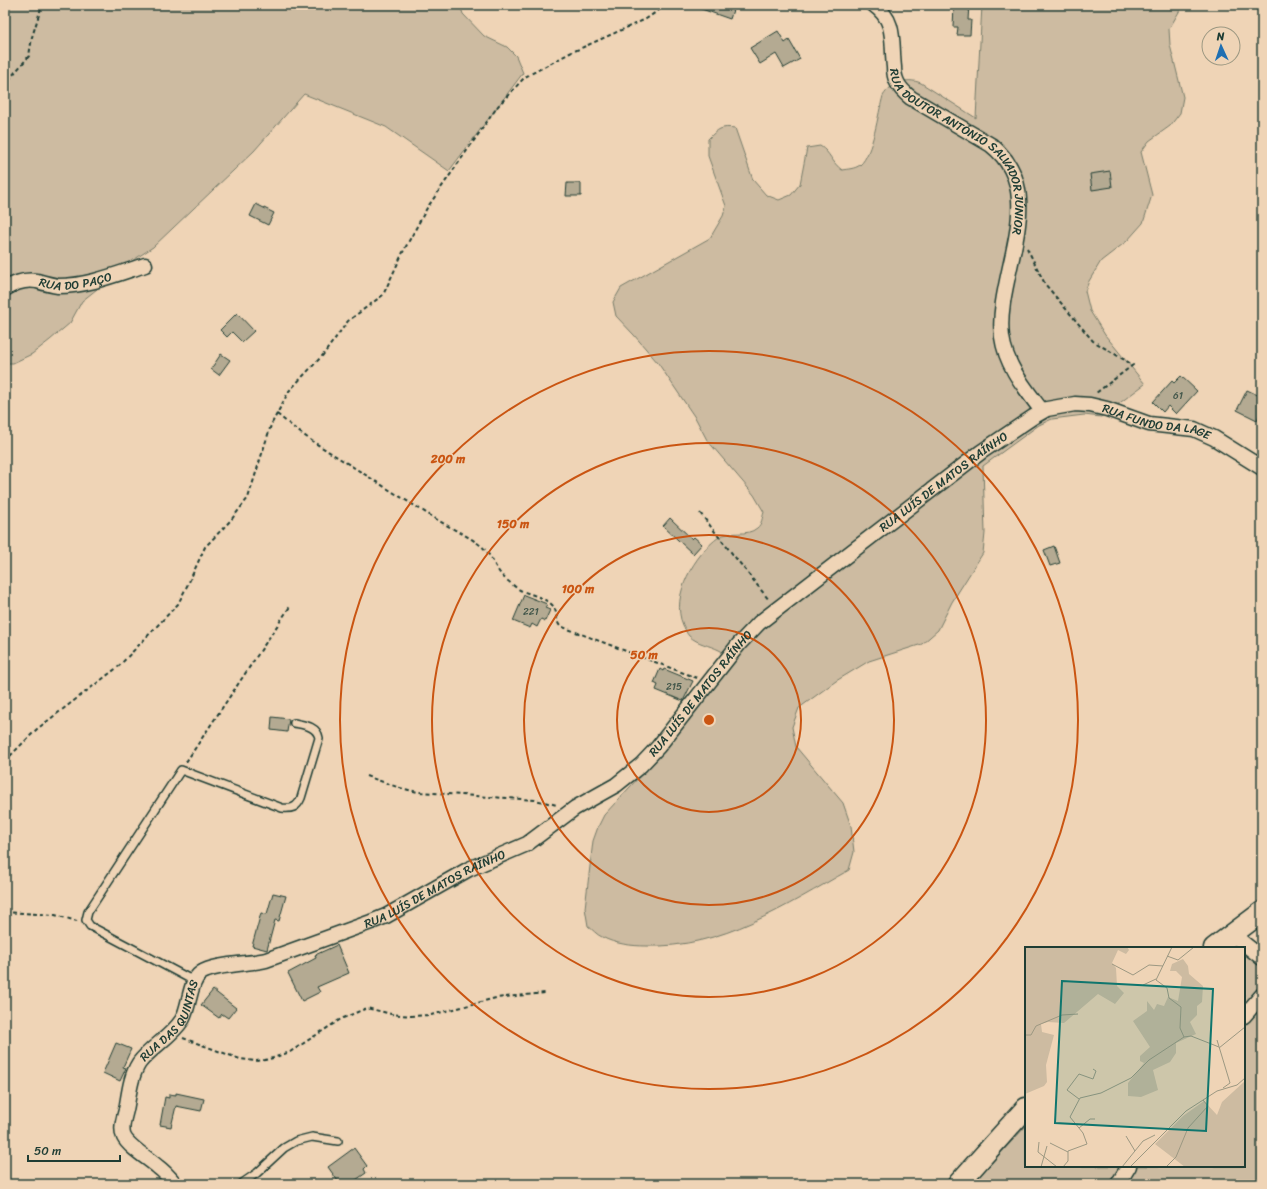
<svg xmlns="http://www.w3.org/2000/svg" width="1267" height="1189" viewBox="0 0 1267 1189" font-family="Sriracha,sans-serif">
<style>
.green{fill:#cdbba1;stroke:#767c6a}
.building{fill:#b4aa92;stroke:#1f3d34}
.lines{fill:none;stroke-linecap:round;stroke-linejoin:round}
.service-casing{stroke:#1f3d34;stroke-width:10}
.minor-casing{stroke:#1f3d34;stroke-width:17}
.secondary-casing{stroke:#1f3d34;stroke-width:23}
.path{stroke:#1f3d34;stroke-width:2;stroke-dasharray:4 3;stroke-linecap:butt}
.service{stroke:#efd4b6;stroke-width:7}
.minor{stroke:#efd4b6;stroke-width:14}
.secondary{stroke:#efd4b6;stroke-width:20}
.ring{fill:none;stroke:#ca5512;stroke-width:2}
.labels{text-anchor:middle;stroke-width:3;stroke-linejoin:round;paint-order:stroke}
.number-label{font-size:10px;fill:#44584c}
.street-label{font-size:12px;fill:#1f3d34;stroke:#efd4b6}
.inset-road{fill:none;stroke:#9c9882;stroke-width:1}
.view{fill:#0f766e;fill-opacity:0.15;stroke:#0f766e;stroke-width:2}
.inset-edge{fill:none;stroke:#1f3d34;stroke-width:2}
.centre{fill:#ca5512;stroke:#efd4b6;stroke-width:2}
.ring-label{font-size:12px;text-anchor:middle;font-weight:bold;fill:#ca5512;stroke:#efd4b6;stroke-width:3;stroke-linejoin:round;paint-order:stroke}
</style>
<rect width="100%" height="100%" fill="#efd4b6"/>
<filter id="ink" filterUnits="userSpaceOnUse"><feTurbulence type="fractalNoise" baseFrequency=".025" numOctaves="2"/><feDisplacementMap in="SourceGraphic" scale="8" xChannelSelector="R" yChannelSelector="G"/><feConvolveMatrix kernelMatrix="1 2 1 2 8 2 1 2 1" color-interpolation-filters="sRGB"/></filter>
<g filter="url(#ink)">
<path class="green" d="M5 5H460L463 14 484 36 507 47 516 56 523 73 449 171 386 127 304 94 254 151 153 247 132 261 82 301 70 323 50 340 32 354 13 363H5Z
M982 5H1183L1169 29 1170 45 1183 97 1180 113 1170 126 1149 141 1141 152 1152 195 1143 223 1127 241 1101 261 1089 281 1085 291 1090 311 1105 335 1145 384 1101 417 1084 415 1052 419 1039 425 983 466 985 533 983 553 952 602 938 630 922 644 869 661 836 681 799 708 792 727 796 747 843 803 851 826 854 852 849 870C787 905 721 949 646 946 632 946 615 944 602 937 597 935 592 929 588 926L585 908 593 841 598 827 604 815 642 774 684 724 731 660C728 656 724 652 719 650 709 645 698 644 689 636 686 633 685 628 683 625 670 596 695 554 719 537 730 530 747 537 757 528 762 524 762 518 764 512L754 495 707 440 696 419 658 363 634 335 616 316 613 302 621 288 710 238 723 216 726 206 708 156V139C718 129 721 126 735 128L753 180 766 195 779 200 791 195 800 184 807 148 820 146C830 152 832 163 842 170 847 169 855 169 860 165 873 154 878 113 883 96 891 83 906 77 921 83L976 118Z
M1244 949 1262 965V1184H972L1026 1126V1166H1244Z"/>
<path class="building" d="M693 5H731L730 9 733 10 730 19 693 6Z
M954 5H969L968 20H971L970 35H957L958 27H953Z
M778 31 785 43 789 40 800 59 784 68 776 54 760 64 750 48Z
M1110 171 1112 187 1092 190 1090 174Z
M567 183H581V196H566Z
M256 204 274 213 268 225 250 216Z
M237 313 254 331 242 342 232 332 227 337 220 330Z
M221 354 230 360 219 375 211 369Z
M1181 376 1197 391 1176 414 1168 406 1163 412 1153 402 1172 381 1174 383Z
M1247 390 1262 397V410L1257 420 1237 410Z
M670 518 692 539 694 537 702 544 693 554 663 526Z
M1054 546 1060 563 1050 566 1044 550Z
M524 595 547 604 545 608 550 610 545 621 541 619 537 627 532 624 530 628 513 621Z
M660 669 663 671 664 669 693 681 683 701 656 690 658 685 654 683Z
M272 717 289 719 287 732 271 730Z
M273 893 286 896 279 921 275 920 267 950 252 946 261 913 267 914Z
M337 945 349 973 317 987 320 992 302 1001 288 973 316 958 315 955Z
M213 990 236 1008 228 1018 222 1014 219 1018 201 1005Z
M116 1043 131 1049 123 1067 126 1068 120 1081 103 1073Z
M176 1093 204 1099 201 1111 176 1106 171 1127 160 1125 165 1097 169 1098V1094L176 1095Z
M354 1148 367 1166 364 1169 366 1173 350 1184H340L328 1167Z"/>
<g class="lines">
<g class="service-casing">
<path id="service" d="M194 981 90 926 86 920 88 912 181 770 282 808C291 809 297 808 301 798L319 738C317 726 304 725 294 723
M241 1184 257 1173 284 1148 296 1141 312 1137 338 1141"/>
</g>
<g class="minor-casing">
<g id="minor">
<path id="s1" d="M874 5C897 21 891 43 894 67 894 72 895 78 897 82 900 89 906 94 911 98L991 145C1052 193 994 276 1002 337 1006 366 1025 388 1042 411"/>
<path id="s2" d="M5 289C14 283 26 279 37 281 44 283 51 285 58 286 88 286 117 274 145 265"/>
<path d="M1232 934 1262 958"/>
<path d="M1244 1016 1262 995"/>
<path id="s3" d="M175 1184C170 1178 165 1172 158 1167 149 1159 129 1147 124 1137 120 1129 124 1118 126 1110 129 1095 130 1077 139 1063 151 1047 171 1037 182 1020 190 1007 189 981 201 973 214 964 250 964 266 960L371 922 386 916 469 869 527 844 575 808 616 785 641 765 658 747 739 644 759 623 981 452 1033 417 1047 409 1075 404 1090 405 1107 409 1149 424 1194 429 1214 438 1262 468"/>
<path d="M1118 1184 1129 1166"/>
</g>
</g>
<g class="secondary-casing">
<path id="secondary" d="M1214 948 1262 912
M958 1184 1026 1108"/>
</g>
<path class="path" d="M5 86 6 83 29 56 32 37 42 5
M1027 248 1045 284 1093 341 1133 365 1096 393
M277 414 298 431 312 441C353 467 394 493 436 519 450 528 467 535 480 545 493 555 495 572 508 581 512 584 516 588 520 590 531 595 545 597 553 606 558 612 555 620 560 626L697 678
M700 513 769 600
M5 761 37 729 118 667 178 604 189 582 205 547 231 520 248 498 271 425 289 391 323 355 348 321 383 295 404 250 427 208 498 106 525 77 570 53 646 19 666 5
M186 762 291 605
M366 776 400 788 418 792 535 800 557 805
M5 912 55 915 77 921
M183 1038 240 1059 256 1061 265 1060 273 1058 290 1052 341 1019 367 1008 391 1014 411 1016 431 1015 496 998 545 993
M733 1182 735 1184"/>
<use href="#service" class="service"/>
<use href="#minor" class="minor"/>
<use href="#secondary" class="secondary"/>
</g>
</g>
<g class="ring">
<circle cx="709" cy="720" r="92"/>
<circle cx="709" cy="720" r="185"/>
<circle cx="709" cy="720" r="277"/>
<circle cx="709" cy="720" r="369"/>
</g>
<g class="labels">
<g class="number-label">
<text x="1178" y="399">61</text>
<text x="531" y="615">221</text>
<text x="674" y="690">215</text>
</g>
<g class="street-label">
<text dy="4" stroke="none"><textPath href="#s1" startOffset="183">RUA DOUTOR ANTÓNIO SALVADOR JÚNIOR</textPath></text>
<text dy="4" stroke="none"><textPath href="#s2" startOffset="73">RUA DO PAÇO</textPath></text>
<text dy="4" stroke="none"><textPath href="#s3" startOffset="1407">RUA FUNDO DA LAGE</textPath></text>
<text dy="4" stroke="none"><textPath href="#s3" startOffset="1168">RUA LUÍS DE MATOS RAÍNHO</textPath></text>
<text dy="4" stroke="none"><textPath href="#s3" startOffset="844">RUA LUÍS DE MATOS RAÍNHO</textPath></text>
<text dy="4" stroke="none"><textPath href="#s3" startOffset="509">RUA LUÍS DE MATOS RAÍNHO</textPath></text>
<text dy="4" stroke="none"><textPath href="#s3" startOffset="200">RUA DAS QUINTAS</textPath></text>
</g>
</g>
<g transform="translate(1025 947)">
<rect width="220" height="220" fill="#efd4b6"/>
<path d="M0 0H102L104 3 101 7 93 3 87 16 91 21 92 39 99 46 90 57 73 47 39 76 23 75 16 77 17 85 29 88 21 118 22 135 19 139 0 147ZM158 12 163 19 164 27 178 39 177 55 172 59V68L165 75 171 87 151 96V106L145 115 128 123 133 143 116 150 103 149V136L119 116 115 114V109L125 100 108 74 122 64V54L129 63 132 57 139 59 143 50 153 54 157 30 151 24H145L147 17ZM220 134V220H160L130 197 158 169 179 154 192 168 197 155Z" fill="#cdbba1"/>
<path class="inset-road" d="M147 0 131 33 142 41 144 51 156 60 155 81 159 90M142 9 153 13 169 0M87 17 108 28 124 18 138 19M118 38 131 32M0 88H6L11 79 37 68 53 67M192 93 205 136 198 141M194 101 220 80M54 152 42 143 54 127 68 132 71 124 68 122M54 181 65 172H70M101 189 110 204M14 195 13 205 32 220M25 196 43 205M16 220 22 199M38 220 43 214V204L62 197 58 186 45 170 55 151 76 146 106 131 124 113 159 90 166 89 194 100M97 220 118 194 130 188M105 220 161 164 192 144 212 138 220 131M141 220 151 210 163 181 183 159 178 153"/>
<path class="view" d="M37 34 188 42 181 184 30 176Z"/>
<rect width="220" height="220" class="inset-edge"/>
</g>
<circle cx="709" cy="720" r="6" class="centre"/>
<g class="ring-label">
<text x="448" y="463">200 m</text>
<text x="513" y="528">150 m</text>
<text x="578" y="593">100 m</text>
<text x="644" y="659">50 m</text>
</g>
<rect width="1267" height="1189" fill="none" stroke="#efd4b6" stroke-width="20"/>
<rect x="10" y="10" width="1247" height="1169" fill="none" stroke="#1f3d34" stroke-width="1.5" filter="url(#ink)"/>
<g transform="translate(1221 46) rotate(357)"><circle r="19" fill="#efd4b6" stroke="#9c9882"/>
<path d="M0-3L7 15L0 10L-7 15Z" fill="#1f6fb2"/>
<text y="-6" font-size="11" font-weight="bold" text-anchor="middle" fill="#1f3d34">N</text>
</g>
<path d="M28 1155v6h92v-6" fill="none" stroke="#1f3d34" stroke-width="2"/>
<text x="34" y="1155" font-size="12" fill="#1f3d34" stroke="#efd4b6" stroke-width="3" paint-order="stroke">50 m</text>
</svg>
